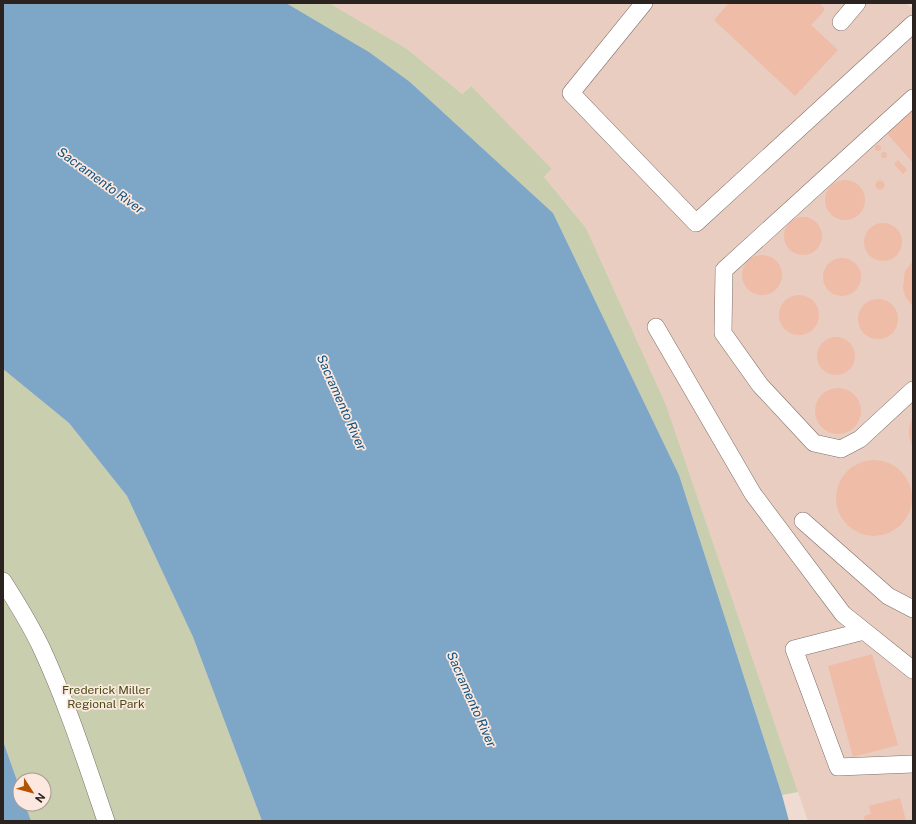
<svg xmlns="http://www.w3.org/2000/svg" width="916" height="824" viewBox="0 0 916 824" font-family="'Public Sans',sans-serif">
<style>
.built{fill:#e9cdc1}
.green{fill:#c9ceaf}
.water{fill:#7ea7c7}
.building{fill:#eebca7}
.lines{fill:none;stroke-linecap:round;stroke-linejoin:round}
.minor-casing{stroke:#7f6e66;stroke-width:18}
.minor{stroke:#fff;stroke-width:17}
.labels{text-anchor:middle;stroke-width:3.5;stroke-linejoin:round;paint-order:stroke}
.park-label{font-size:12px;fill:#484d16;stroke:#fce8df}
.water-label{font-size:13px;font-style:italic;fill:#0e527d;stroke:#fce8df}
</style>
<rect width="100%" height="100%" fill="#efdbd2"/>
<path class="built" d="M329 3H905L913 9V821H808L666 405 586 228 544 177 552 169 470 86 462 94 407 49Z"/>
<path class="green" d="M286 3H329L407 49 462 94 471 86 552 169 544 177 586 228 666 405 798 792 782 795 679 475 553 213 410 82 369 52Z
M3 369 69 423 127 496 193 637 262 821H31L25 804H44V780H20V789L3 741Z"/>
<path class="water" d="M3 3H286L369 52 410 82 553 213 679 475 782 795 789 821H262L193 637 127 496 69 423 3 369Z
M3 741 20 789V804H25L31 821H3Z"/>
<path class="building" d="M729 3H819L824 8V11L811 25 838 50 795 96 714 20Z
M913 105V163L885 131Z
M875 148a3 3 0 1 1 6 0a3 3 0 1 1-6 0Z
M881 155a3 3 0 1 1 6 0a3 3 0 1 1-6 0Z
M898 160 907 170 903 174 894 164Z
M825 200a20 20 0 1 1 40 0a20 20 0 1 1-40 0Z
M875.5 185a4.5 4.5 0 1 1 9 0a4.5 4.5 0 1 1-9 0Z
M784 236a19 19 0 1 1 38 0a19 19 0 1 1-38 0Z
M864 242a19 19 0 1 1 38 0a19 19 0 1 1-38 0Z
M742 275a20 20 0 1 1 40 0a20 20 0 1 1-40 0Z
M823 277a19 19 0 1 1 38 0a19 19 0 1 1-38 0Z
M913 261V307L905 296 903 288 905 271Z
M779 315a20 20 0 1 1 40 0a20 20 0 1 1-40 0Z
M858 319a20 20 0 1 1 40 0a20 20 0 1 1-40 0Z
M817 356a19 19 0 1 1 38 0a19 19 0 1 1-38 0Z
M815 411a23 23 0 1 1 46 0a23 23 0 1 1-46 0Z
M913 415V448L909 436V427Z
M836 498a38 38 0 1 1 76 0a38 38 0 1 1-76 0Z
M872 654 898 745 853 757 828 666Z
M900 798 906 821H865L864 816 871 814 869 806Z"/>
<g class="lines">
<g class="minor-casing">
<path id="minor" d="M644 3 571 93 696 223 913 24
M841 22 857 3
M913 98 724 270 723 333 760 385 814 443 841 449 860 439 913 390
M656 327 753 494 843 614 913 670
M803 521 888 596 913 609
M3 581C17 603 30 624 41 647 67 703 86 762 106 821
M864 631 794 649 838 767 913 764"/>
</g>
<use href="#minor" class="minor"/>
</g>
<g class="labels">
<g class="park-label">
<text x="106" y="694">Frederick Miller<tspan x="106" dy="14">Regional Park</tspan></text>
</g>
<g class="water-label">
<text transform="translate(101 180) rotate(36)" y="5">Sacramento River</text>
<text transform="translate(342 402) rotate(66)" y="5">Sacramento River</text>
<text transform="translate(472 699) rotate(66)" y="5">Sacramento River</text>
</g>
</g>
<rect width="916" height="824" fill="none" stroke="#2b2320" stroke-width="8"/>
<g transform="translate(32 792) rotate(126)"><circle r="19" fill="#fce8df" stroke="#a89993"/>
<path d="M0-3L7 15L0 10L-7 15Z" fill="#b15300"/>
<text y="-6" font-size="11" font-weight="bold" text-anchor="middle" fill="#2b2320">N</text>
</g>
</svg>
